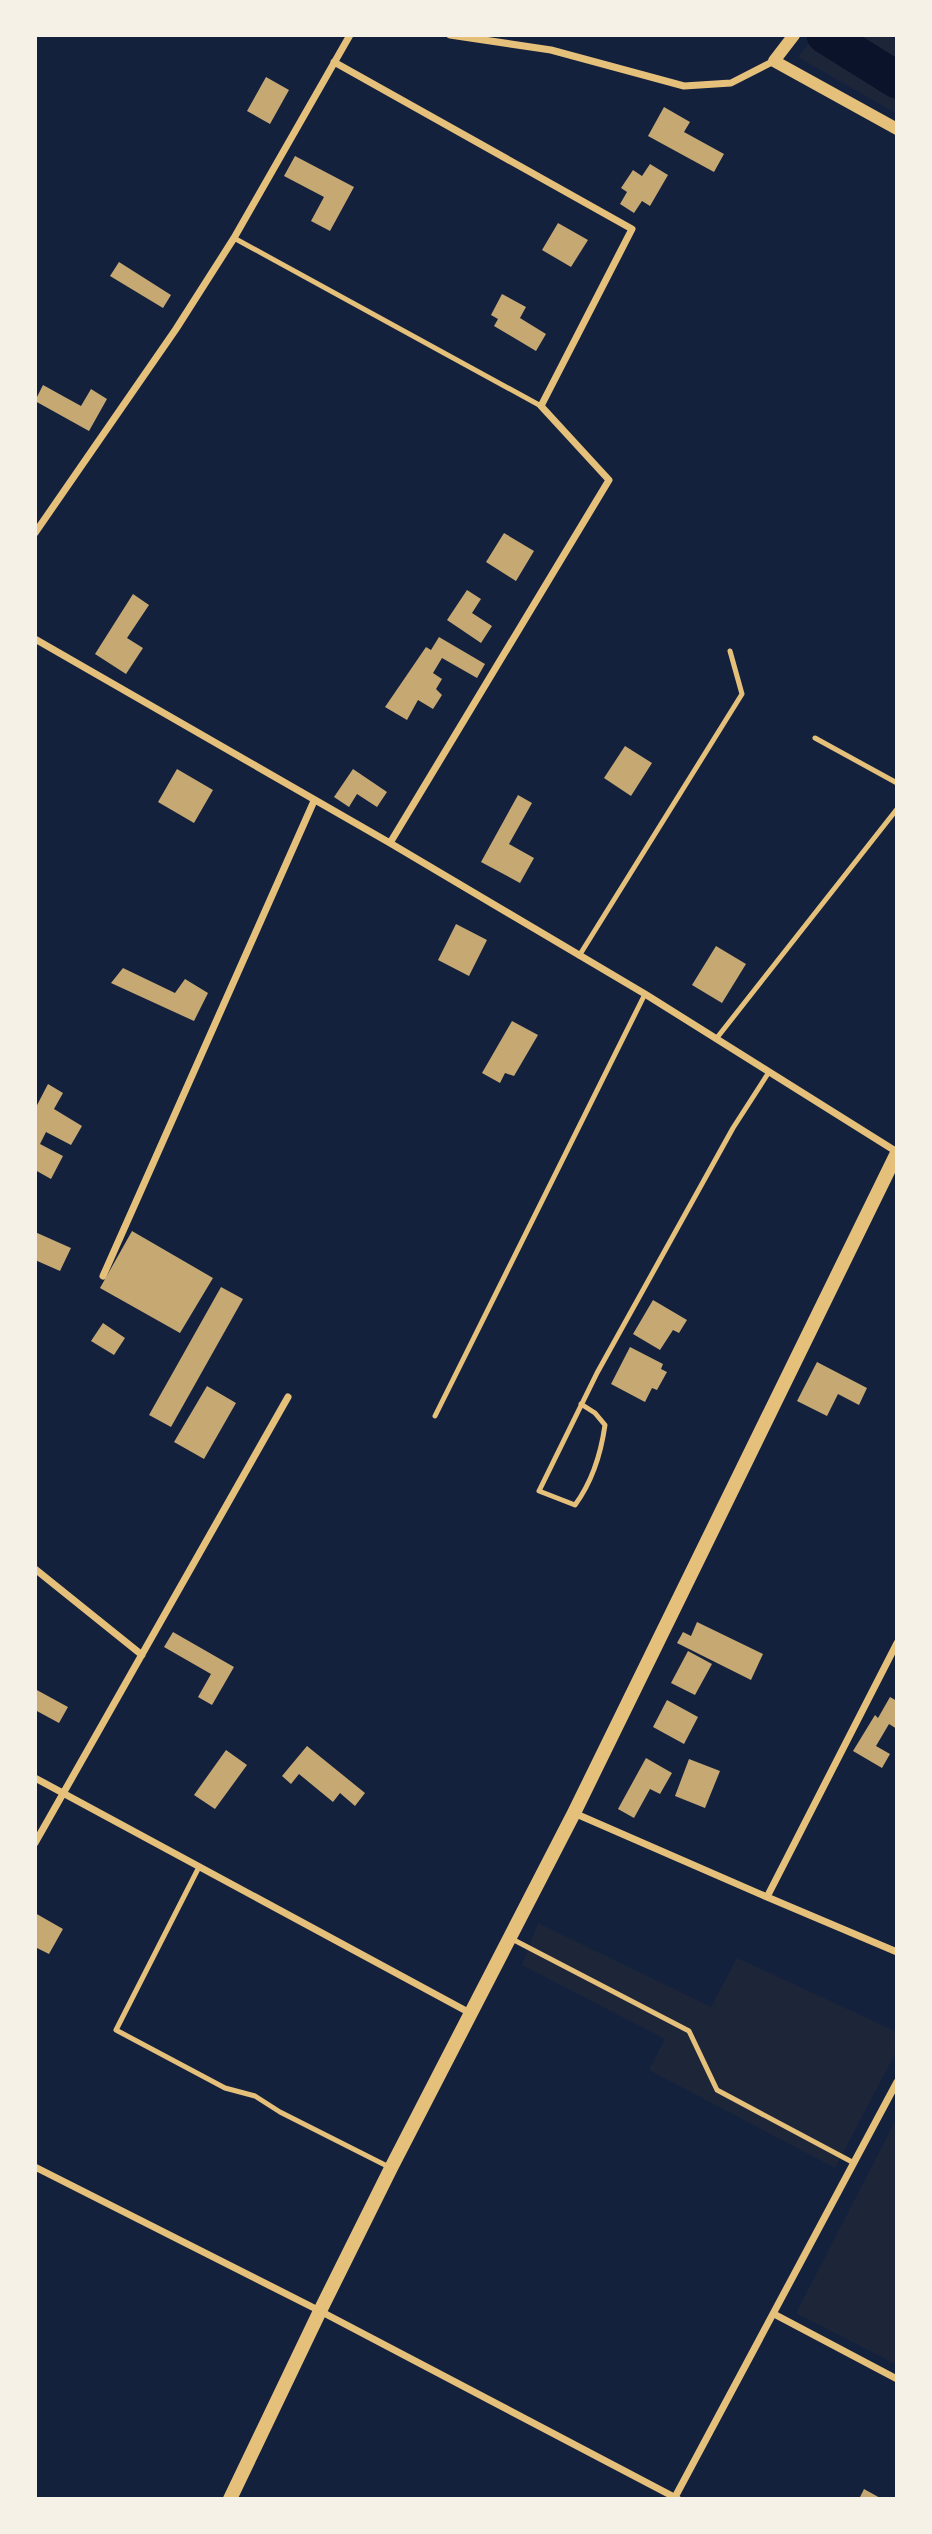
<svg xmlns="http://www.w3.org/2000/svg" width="932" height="2534" viewBox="0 0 932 2534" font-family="'Libre Baskerville',serif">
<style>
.green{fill:#1d2539}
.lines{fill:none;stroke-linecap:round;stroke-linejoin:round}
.river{stroke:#0b132b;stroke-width:37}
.building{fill:#c6a872}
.service{stroke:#e5c07b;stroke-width:5}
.minor{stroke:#e5c07b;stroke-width:7}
.tertiary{stroke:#e5c07b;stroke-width:12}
.secondary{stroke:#e5c07b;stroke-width:14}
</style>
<rect width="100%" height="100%" fill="#14213d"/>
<path class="green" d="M816 35H886L897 41V114L798 57Z
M538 1923 711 2007 737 1958 897 2032V2050L835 2168 649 2070 665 2039 522 1965Z
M897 2118V2365L796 2313Z"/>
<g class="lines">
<path class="river" d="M825 35 897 80"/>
</g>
<path class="building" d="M266 77 289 90 270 124 247 111Z
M664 107 690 122 684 132 724 154 714 172 648 136Z
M295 156 354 187 330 231 311 221 324 197 284 176Z
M650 164 668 175 650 206 642 201 634 213 620 204 627 192 621 188 633 170 642 176Z
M558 223 588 240 571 267 542 250Z
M119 262 171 295 163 308 110 276Z
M502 294 526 307 520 318 546 334 536 351 494 326 498 319 491 315Z
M43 385 81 406 91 389 107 399 89 431 35 401Z
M504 533 534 551 516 581 486 562Z
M467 590 481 599 472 613 492 626 481 643 447 620Z
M133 594 149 605 127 638 143 648 126 674 95 654Z
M439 637 485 664 477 678 442 658 433 673 442 679 436 689 442 695 433 709 418 700 407 720 385 707 426 647 431 650Z
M625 746 652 763 631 796 604 778Z
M177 769 213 790 194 823 158 802Z
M353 769 387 792 377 807 357 794 349 807 334 797Z
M518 795 532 803 509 844 534 858 520 883 481 862Z
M456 924 487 940 469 976 438 960Z
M716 946 746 964 722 1003 692 985Z
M123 968 175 993 185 979 208 993 194 1021 111 983Z
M512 1021 538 1035 514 1076 505 1073 500 1083 482 1073Z
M48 1084 63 1093 54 1109 82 1126 71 1145 46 1132 40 1144 63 1156 51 1179 35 1170V1109Z
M132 1231 213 1278 180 1333 100 1288Z
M35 1232 71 1248 60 1271 35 1260Z
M221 1287 243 1299 171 1427 149 1415Z
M653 1300 687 1320 679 1333 673 1330 660 1350 633 1334Z
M103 1323 125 1338 114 1355 91 1341Z
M630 1347 663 1364 661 1369 667 1372 657 1390 652 1388 645 1402 611 1384Z
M817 1362 867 1388 859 1405 838 1394 827 1416 797 1401Z
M207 1386 236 1403 204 1459 174 1442Z
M697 1622 763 1654 751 1680 677 1643 683 1632 691 1636Z
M173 1632 234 1667 212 1705 198 1697 211 1674 164 1647Z
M688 1651 712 1664 695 1695 671 1683Z
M35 1689 68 1707 59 1723 35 1710Z
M890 1697 897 1701V1729L889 1724 876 1746 890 1754 882 1768 853 1751 875 1715 878 1718Z
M667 1700 698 1717 684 1744 653 1727Z
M307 1746 365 1793 355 1806 340 1793 333 1802 299 1774 291 1784 282 1776Z
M226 1750 247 1765 215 1809 194 1795Z
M646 1758 672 1773 660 1794 650 1789 634 1818 618 1809Z
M689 1759 720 1771 705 1808 675 1796Z
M35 1913 63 1929 49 1954 35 1947Z
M864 2489 882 2499H859Z"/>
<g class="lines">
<path class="service" d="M234 238 541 406
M815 738 897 783
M579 956 742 694 730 651
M716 1039 897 809
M581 1404 595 1413 605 1425C601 1453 592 1482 575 1505L539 1491 597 1373 733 1128 769 1072
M435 1416 645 994
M199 1867 116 2030 225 2088 255 2096 280 2112 391 2168
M512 1939 689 2031 717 2090 854 2163"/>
<path class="minor" d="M450 35 551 50 684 86 731 83 774 61
M334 62 632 229 541 406 609 480 390 843
M35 533 176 329 234 238 350 35
M35 639 390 843 645 994 897 1152
M103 1276 314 801
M35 1569 142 1655
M35 1778 470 2013
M574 1813 767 1897 897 1643
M35 1843 288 1397
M767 1897 897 1952
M35 2167 320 2311 678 2499
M774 2314 897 2379
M674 2499 897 2082"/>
<path class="tertiary" d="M794 35 774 61 897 129"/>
<path class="secondary" d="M230 2499 320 2311 391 2168 574 1813 897 1153"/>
</g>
<rect width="932" height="2534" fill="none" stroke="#f6f1e7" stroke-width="74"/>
</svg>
